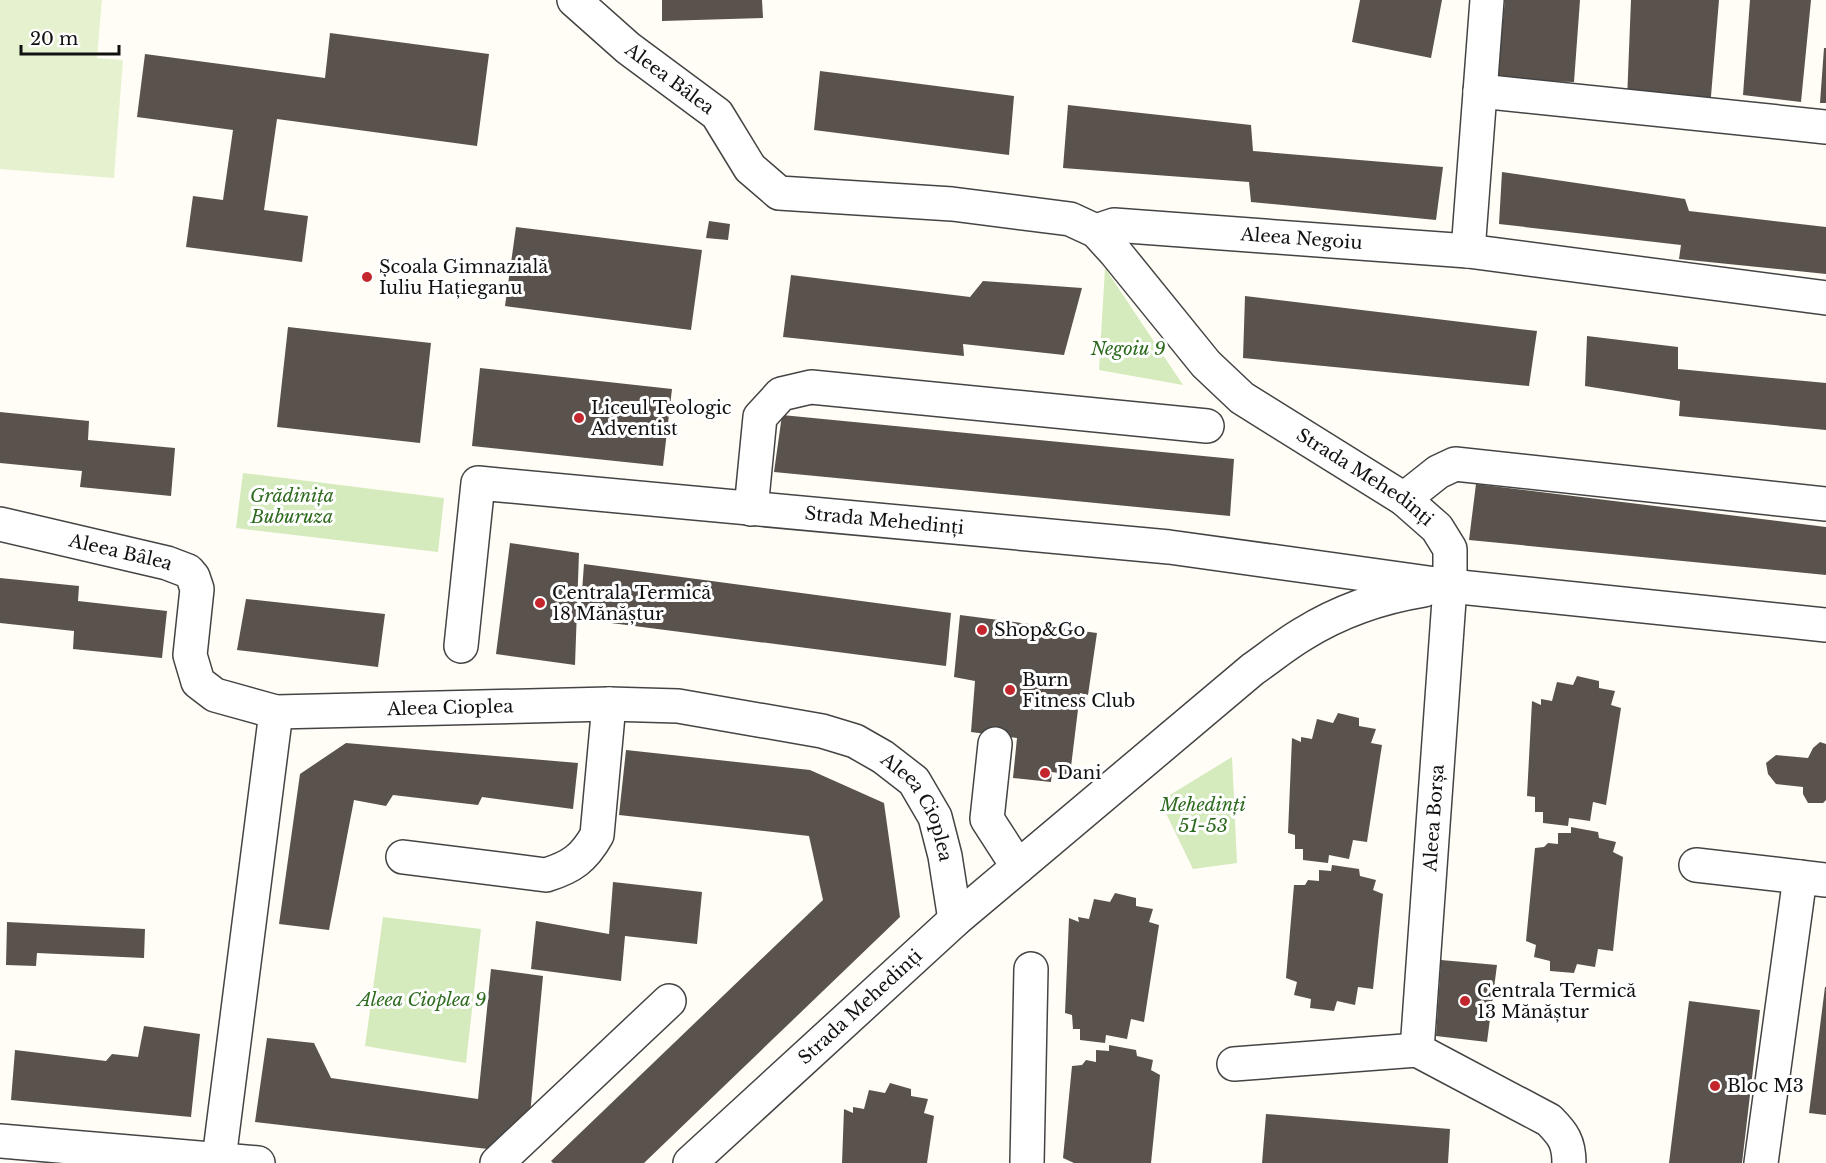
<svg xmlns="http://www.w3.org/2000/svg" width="1826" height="1163" viewBox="0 0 1826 1163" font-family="'Libre Baskerville',serif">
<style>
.green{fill:#d5ebbd}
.pitch{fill:#e6f2cf}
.building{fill:#5a524d}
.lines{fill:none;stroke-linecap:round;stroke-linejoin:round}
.minor-casing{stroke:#444;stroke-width:36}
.minor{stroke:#fff;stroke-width:33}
.poi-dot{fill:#c4262e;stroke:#fff;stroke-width:2}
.labels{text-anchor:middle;stroke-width:6;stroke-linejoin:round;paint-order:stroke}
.street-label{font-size:18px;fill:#111;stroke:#fff}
.poi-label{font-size:18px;fill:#111;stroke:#fff;text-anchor:start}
.park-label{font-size:18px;font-style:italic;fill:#2f6b1f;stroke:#fff}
</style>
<rect width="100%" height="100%" fill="#fffdf5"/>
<path class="green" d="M1105 268 1183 385 1099 370Z
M243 473 444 498 438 552 236 528Z
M1232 757 1237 863 1193 869 1160 801Z
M383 917 481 929 466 1063 365 1046Z"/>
<path class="pitch" d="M0 0H102L97 58 123 60 114 178 0 169Z"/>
<path class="building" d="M662 0H762L763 18 662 21Z
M1360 0H1442L1431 58 1352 42Z
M1505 0H1580L1574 82 1497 80Z
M1631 0H1719L1710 108 1627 100Z
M1750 0H1811L1801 102 1743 95Z
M330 33 489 54 477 146 277 119 264 210 308 216 302 262 186 247 193 196 223 200 233 130 137 117 145 54 325 78Z
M1824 48H1826V103H1820Z
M820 71 1014 96 1009 155 814 130Z
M1068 105 1251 125 1253 151 1443 167 1436 220 1251 202 1249 182 1063 168Z
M1502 172 1685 199 1689 211 1826 227V274L1679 259 1681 245 1499 224Z
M709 221 730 224 728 240 706 238Z
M516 227 702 250 691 330 505 306Z
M791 275 970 297 983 281 1082 288 1064 355 963 344 964 356 783 337Z
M1245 296 1537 331 1529 386 1243 358Z
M288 327 431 343 420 443 277 427Z
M1587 336 1678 347V369L1826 383V430L1679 416 1680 401 1585 386Z
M480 368 672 389 663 466 472 446Z
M0 412 89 421 88 440 175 448 171 496 80 487 82 471 0 463Z
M782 415 1234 459 1230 516 774 472Z
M1476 484 1826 527V575L1469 540Z
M510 543 579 553 575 665 496 654Z
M584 564 951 613 946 666 580 619Z
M0 578 79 586 78 601 167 611 162 658 73 649 74 631 0 623Z
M246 599 385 614 378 667 237 650Z
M960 615 1097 633 1088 695 1080 693 1070 775 1052 772 1051 782 1013 778 1017 738 971 732 975 681 954 677Z
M1577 676 1599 681V688L1615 691 1611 705 1621 708 1606 805 1593 802 1590 821 1569 818 1568 826 1543 823V812H1535V797L1527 796 1532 701 1541 705V699L1552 701 1557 682 1573 685Z
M1338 713 1359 718V726L1376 729 1371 743 1382 745 1367 842 1353 840 1349 859 1329 855 1328 863 1303 860V849H1295V835L1288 833 1292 738 1301 742V737L1312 739 1317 719 1333 723Z
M1820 742 1826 744V800L1823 803H1808L1803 794V787L1776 784 1768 774 1766 763 1776 755 1808 758 1813 748Z
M346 743 578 763 573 809 482 797 478 805 393 795 386 806 354 800 329 930 279 924 300 774Z
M626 750 810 770 884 803 900 917 644 1163H553L551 1161 823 900 809 836 619 815Z
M1571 827 1598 832 1599 838 1616 842 1613 852 1623 857 1613 951 1598 949 1595 967 1577 964 1574 973 1550 971V961L1534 957 1536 945 1526 941 1535 848 1544 847 1548 843 1558 844V833H1571Z
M1332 865 1359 869 1360 876 1376 880 1373 890 1383 894 1373 989 1358 987 1355 1005 1337 1001 1334 1011 1310 1008 1311 999 1294 995 1297 982 1286 978 1294 885H1305L1308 880 1319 881V870L1331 871Z
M613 882 702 892 697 944 625 936 621 981 531 969 536 921 609 934Z
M1115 893 1136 898V906L1153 909 1149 922 1159 925 1144 1022 1131 1019 1127 1039 1106 1035 1105 1043 1080 1040V1029H1073L1072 1015 1065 1013 1069 918 1079 922 1078 917 1089 919 1094 899 1110 902Z
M7 922 145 929 144 958 37 953 36 966 6 965Z
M1441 960 1497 965 1487 1042 1436 1036Z
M491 969 543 976 530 1115 488 1149 255 1122 267 1038 314 1043 331 1078 478 1099Z
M1825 987H1826V1115L1809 1113Z
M1689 1001 1760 1010 1742 1163H1669Z
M144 1026 200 1034 191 1117 11 1100 15 1050 106 1061 112 1054 138 1057Z
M1109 1045 1136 1050 1137 1056 1153 1060 1151 1070 1160 1075 1151 1163H1074L1063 1158 1072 1066 1082 1065 1086 1060 1096 1062V1050L1109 1051Z
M890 1083 911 1089V1096L928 1099 924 1113 934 1116 927 1163H842L844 1109 853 1113V1107L864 1109 869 1090 885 1093Z
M1266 1114 1450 1129 1448 1163H1262Z"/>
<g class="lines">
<g class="minor-casing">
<g id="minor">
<path id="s1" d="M574 0 628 48 717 114 750 168 779 193 952 204 1070 219 1096 231 1116 253 1206 364 1242 398 1404 499 1437 528 1450 549V586L1417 1050"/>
<path d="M1480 91 1826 127"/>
<path id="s2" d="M1096 231 1114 225 1468 251 1826 298"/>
<path d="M1468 251 1487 0"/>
<path d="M1404 499 1438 472 1455 464 1826 504"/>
<path d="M751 509 760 417 781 394 811 387 1207 426"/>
<path id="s3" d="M0 524 167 563 188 571 193 577 197 589 190 655 198 682 215 695 276 712 609 704 678 706 822 731 855 741 883 757 914 781 935 817 945 856 955 920"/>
<path id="s4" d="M461 646 478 483 1169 547 1450 586 1826 625"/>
<path d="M995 744 987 819 1018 867"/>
<path d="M403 857 546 875C572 867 584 858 597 835L609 704"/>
<path d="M1696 865 1826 880"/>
<path d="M1234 1064 1417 1050 1549 1120C1563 1134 1569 1142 1569 1163"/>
<path d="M0 1141 258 1163"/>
<path d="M219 1159 276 712"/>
<path d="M497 1163 669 1001"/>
<path id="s5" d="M690 1163 955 920 1253 669C1270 657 1286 644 1303 634 1340 611 1381 597 1424 590"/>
<path d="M1027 1163 1031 969"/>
<path d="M1761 1163 1800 877"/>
</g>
</g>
<use href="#minor" class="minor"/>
</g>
<g class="poi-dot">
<circle cx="367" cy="277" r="6"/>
<circle cx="579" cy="418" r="6"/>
<circle cx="540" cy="603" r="6"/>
<circle cx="982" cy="630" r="6"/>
<circle cx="1010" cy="690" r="6"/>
<circle cx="1045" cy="773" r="6"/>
<circle cx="1465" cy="1001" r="6"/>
<circle cx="1715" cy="1086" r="6"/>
</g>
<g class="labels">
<g class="street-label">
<text dy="6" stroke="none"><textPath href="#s1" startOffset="124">Aleea Bâlea</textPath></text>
<text dy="6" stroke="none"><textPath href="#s2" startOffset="207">Aleea Negoiu</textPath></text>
<text dy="6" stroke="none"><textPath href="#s1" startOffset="974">Strada Mehedinți</textPath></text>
<text dy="6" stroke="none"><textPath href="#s4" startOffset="572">Strada Mehedinți</textPath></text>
<text dy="6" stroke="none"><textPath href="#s3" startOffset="124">Aleea Bâlea</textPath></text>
<text dy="6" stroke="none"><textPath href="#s3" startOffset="568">Aleea Cioplea</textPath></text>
<text dy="6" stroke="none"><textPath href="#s3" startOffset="1072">Aleea Cioplea</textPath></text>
<text transform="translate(1434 818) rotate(-86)" y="6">Aleea Borșa</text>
<text dy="6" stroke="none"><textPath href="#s5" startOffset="231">Strada Mehedinți</textPath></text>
</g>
<g class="poi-label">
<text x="379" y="273">Școala Gimnazială<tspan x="379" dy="21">Iuliu Hațieganu</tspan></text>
<text x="591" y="414">Liceul Teologic<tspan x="591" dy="21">Adventist</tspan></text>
<text x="552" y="599">Centrala Termică<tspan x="552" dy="21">18 Mănăștur</tspan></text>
<text x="994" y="636">Shop&amp;Go</text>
<text x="1022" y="686">Burn<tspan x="1022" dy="21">Fitness Club</tspan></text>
<text x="1057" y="779">Dani</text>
<text x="1477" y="997">Centrala Termică<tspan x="1477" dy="21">13 Mănăștur</tspan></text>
<text x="1727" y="1092">Bloc M3</text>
</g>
<g class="park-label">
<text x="1128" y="355">Negoiu 9</text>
<text x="292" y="502">Grădinița<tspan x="292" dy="21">Buburuza</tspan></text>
<text x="1203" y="811">Mehedinți<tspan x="1203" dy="21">51-53</tspan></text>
<text x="422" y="1006">Aleea Cioplea 9</text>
</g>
</g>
<path d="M21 45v9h98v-9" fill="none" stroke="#111111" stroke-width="3"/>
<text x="30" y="45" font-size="18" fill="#111111" stroke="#ffffff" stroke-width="4.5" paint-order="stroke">20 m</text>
</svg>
